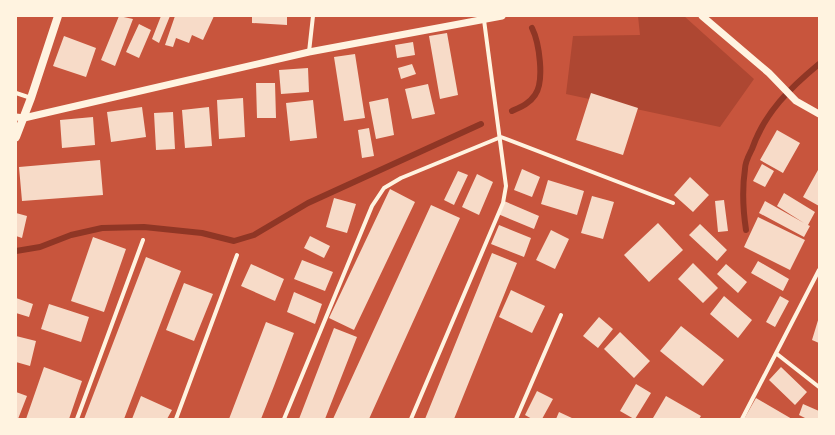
<svg xmlns="http://www.w3.org/2000/svg" width="835" height="435" viewBox="0 0 835 435" font-family="Overpass,sans-serif">
<style>
.green{fill:#ae4732}
.lines{fill:none;stroke-linecap:round;stroke-linejoin:round}
.stream{stroke:#8f3625;stroke-width:6}
.building{fill:#f7dbc8}
.minor{stroke:#fff3e0;stroke-width:4}
.tertiary{stroke:#fff3e0;stroke-width:7}
.secondary{stroke:#fff3e0;stroke-width:8}
</style>
<rect width="100%" height="100%" fill="#c8553d"/>
<path class="green" d="M638 16H684L754 79 720 127 566 94 573 36 640 35Z"/>
<g class="lines">
<path class="stream" d="M512 111C521 107 529 104 535 95 545 81 539 42 532 28
M746 230C743 210 742 189 745 169 745 162 749 155 752 149 765 112 790 88 819 64
M16 251 40 247 71 235 102 228 144 227 202 233 234 241 254 235 308 203 481 124"/>
</g>
<path class="building" d="M119 16 133 19 115 66 101 60Z
M161 16H170L159 43 152 39Z
M175 16H214L203 40 192 35 189 43 176 38 173 47 165 45Z
M252 16H287V25L252 23Z
M139 24 151 30 139 58 126 52Z
M447 33 458 95 440 99 429 36Z
M64 36 96 48 86 77 53 66Z
M413 42 415 55 397 58 395 45Z
M355 54 365 118 344 121 334 57Z
M412 64 416 74 401 79 398 68Z
M308 68 309 92 281 94 279 70Z
M256 83H275L276 118H257Z
M428 84 435 114 412 119 405 89Z
M591 93 638 108 623 155 576 140Z
M243 98 245 137 219 139 217 100Z
M388 98 394 135 376 139 369 102Z
M313 100 317 138 290 141 286 103Z
M142 107 146 137 111 142 107 112Z
M209 107 212 146 185 148 182 110Z
M173 112 175 149 156 150 154 113Z
M93 117 95 145 62 148 60 120Z
M369 128 374 156 362 158 358 130Z
M777 130 800 143 783 173 760 160Z
M100 160 103 195 22 201 19 167Z
M762 164 774 171 765 187 753 181Z
M522 169 540 177 532 197 514 190Z
M818 170 819 171V206L803 197Z
M458 171 468 175 454 205 444 200Z
M477 174 493 182 479 215 462 207Z
M690 177 709 195 693 212 674 195Z
M548 180 584 191 577 215 541 204Z
M390 189 415 202 354 330 329 318Z
M784 193 815 212 808 225 810 226 804 237 759 213 765 201 804 223 777 206Z
M592 196 614 202 603 239 581 233Z
M334 198 356 204 347 233 326 227Z
M724 200 728 231 718 232 715 201Z
M504 201 539 216 534 229 498 214Z
M431 205 460 218 397 357 369 419H333Z
M16 213 27 216 22 238 16 236Z
M758 217 805 240 790 270 744 247Z
M658 223 683 250 649 282 624 255Z
M700 224 727 250 717 261 689 235Z
M499 225 531 238 524 257 491 244Z
M551 230 569 239 555 269 536 260Z
M310 236 330 246 324 258 304 248Z
M93 237 126 249 104 312 71 301Z
M492 253 517 263 454 419H425Z
M146 257 181 271 173 291 124 419H84Z
M302 260 333 272 325 291 294 279Z
M758 261 789 279 783 291 751 273Z
M693 263 718 288 703 303 678 279Z
M251 264 284 279 275 301 241 286Z
M726 264 747 282 738 293 717 274Z
M184 283 213 294 194 341 166 330Z
M511 290 545 306 532 333 499 317Z
M294 292 322 304 315 324 287 312Z
M724 296 752 320 738 338 710 314Z
M780 296 789 301 775 327 766 322Z
M16 298 33 304 29 317 16 313Z
M49 304 89 317 81 342 41 329Z
M599 317 613 329 598 348 583 336Z
M819 317V343L812 340Z
M266 322 294 333 274 386 261 419H229Z
M681 326 724 360 703 386 660 351Z
M334 328 357 337 325 419H299Z
M620 332 650 361 634 378 604 349Z
M16 336 36 341 30 366 16 362Z
M44 367 82 381 69 419H26Z
M781 367 807 392 795 405 769 380Z
M636 384 651 393 635 419H634L620 411Z
M537 391 553 399 542 419H532L525 415Z
M16 392 27 396 18 419H16Z
M141 396 172 410 167 419H132Z
M666 396 701 416 699 419 653 418Z
M756 398 792 419H744Z
M803 404 819 411V419H807L799 415Z
M559 412 574 419H556Z"/>
<g class="lines">
<path class="minor" d="M309 52 313 16
M16 93 31 98
M777 354 819 387
M77 419 143 240
M176 419 237 255
M284 419 372 206 384 188 401 178 501 137 673 203
M411 419 503 203 506 186 484 20
M516 419 561 315
M742 419 819 270"/>
<path class="tertiary" d="M702 16 769 73 796 101 819 114
M16 117 24 118 309 52 502 16"/>
<path class="secondary" d="M16 137 31 98 58 16"/>
</g>
<rect width="835" height="435" fill="none" stroke="#fff3e0" stroke-width="34"/>
</svg>
